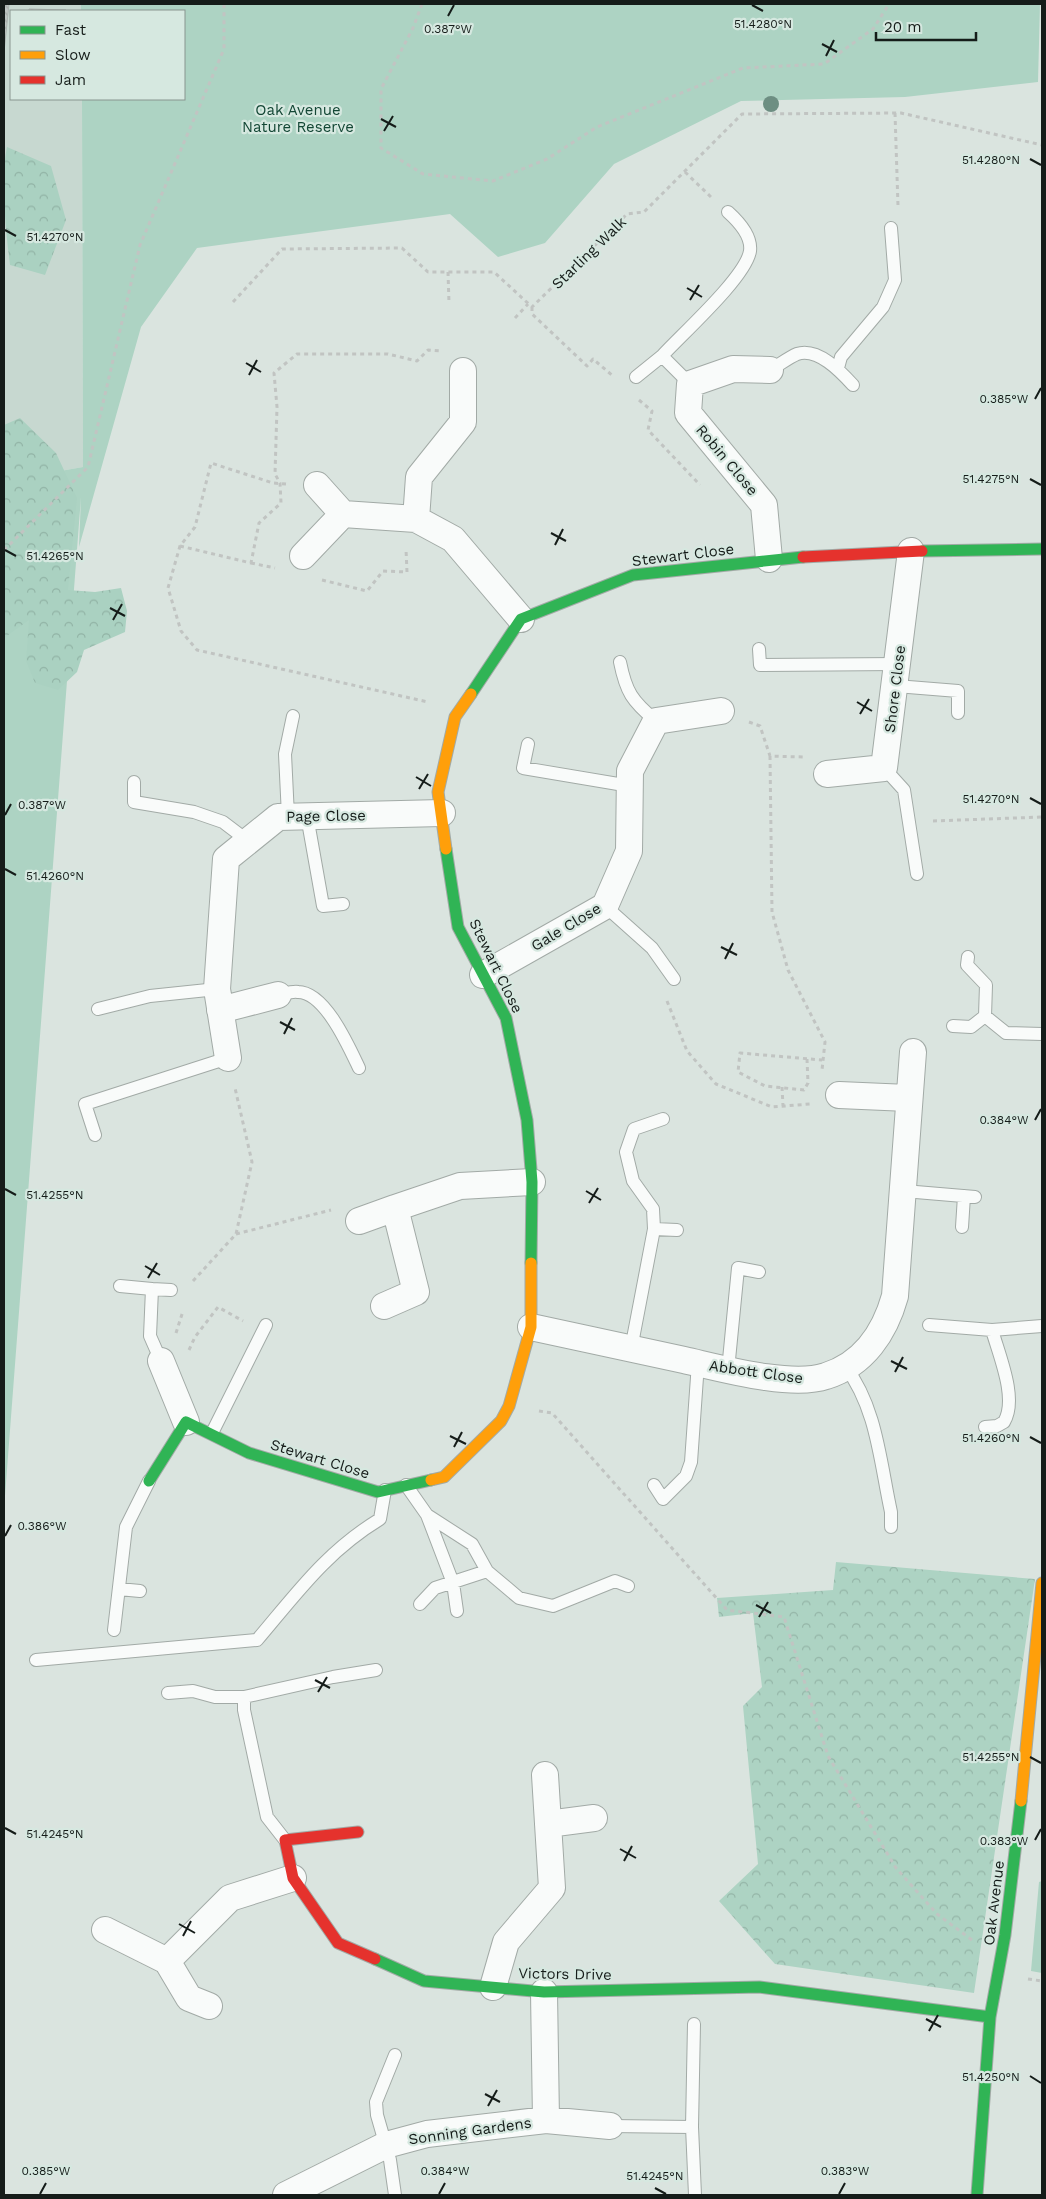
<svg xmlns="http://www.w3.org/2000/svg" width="1046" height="2199" viewBox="0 0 1046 2199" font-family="'Work Sans',sans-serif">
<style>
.built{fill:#c7d8d0}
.grass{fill:#add3c3}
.forest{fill:url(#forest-crowns)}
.park{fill:url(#park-crowns)}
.building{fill:url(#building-back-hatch);stroke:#acb4b0}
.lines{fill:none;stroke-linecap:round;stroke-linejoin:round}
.lane-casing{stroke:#a2aaa6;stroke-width:14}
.street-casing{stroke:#a2aaa6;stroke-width:28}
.fast-casing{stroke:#a2aaa6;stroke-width:13}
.slow-casing{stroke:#a2aaa6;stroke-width:13}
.jam-casing{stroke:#a2aaa6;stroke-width:13}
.path{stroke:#c1c4c2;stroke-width:3;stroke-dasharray:4 4;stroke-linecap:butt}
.lane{stroke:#f9fbfa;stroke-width:12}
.street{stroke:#f9fbfa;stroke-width:26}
.fast{stroke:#30b455;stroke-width:11}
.slow{stroke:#ff9f0a;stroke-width:11}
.jam{stroke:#e5322d;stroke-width:11}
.tree{fill:#6d8e82}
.ticks{fill:none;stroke:#151c19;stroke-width:2}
.labels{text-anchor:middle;stroke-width:4.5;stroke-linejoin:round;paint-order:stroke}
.park-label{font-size:15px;fill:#134735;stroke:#d6e8e0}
.street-label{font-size:15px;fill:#151c19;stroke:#d6e8e0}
.ticks-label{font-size:12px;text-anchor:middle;fill:#151c19;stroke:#d6e8e0;stroke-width:4.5;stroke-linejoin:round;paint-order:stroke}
</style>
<defs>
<pattern id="forest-crowns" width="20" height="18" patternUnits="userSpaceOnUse" patternTransform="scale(1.25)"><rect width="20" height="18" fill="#aad1c1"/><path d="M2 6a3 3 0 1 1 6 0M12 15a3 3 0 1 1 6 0" fill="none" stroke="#91b3a5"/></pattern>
<pattern id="park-crowns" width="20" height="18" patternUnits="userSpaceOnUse" patternTransform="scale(1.25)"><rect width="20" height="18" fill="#add3c3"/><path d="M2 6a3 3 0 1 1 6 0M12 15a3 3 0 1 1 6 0" fill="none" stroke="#94b5a7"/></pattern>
<pattern id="building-back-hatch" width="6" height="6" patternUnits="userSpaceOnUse" patternTransform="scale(1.25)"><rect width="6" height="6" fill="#bdc5c1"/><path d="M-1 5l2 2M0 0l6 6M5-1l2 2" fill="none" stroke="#a2a9a5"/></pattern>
</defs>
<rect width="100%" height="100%" fill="#dae4df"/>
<path class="built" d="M4 4H81V11H11V99H82L83 467 4 481Z"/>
<path class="grass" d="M81 4H1040L1038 82 905 97 741 101 614 164 545 243 498 257 450 214 197 248 141 327 79 547 81 497 4 1509V481L83 467 82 99H184V11H81Z
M1042 1881V1973L1031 1971 1039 1882Z"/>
<path class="forest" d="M7 147 51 166 66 220 45 275 10 265C6 233 0 178 7 147Z
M20 418 56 453 77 498 68 590 95 592 121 588 127 611 125 632 84 650 77 672 58 690 35 683 26 661 29 620 4 638V425Z"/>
<path class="park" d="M836 1562 1035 1579 974 1993 775 1964 719 1901 758 1864 743 1706 762 1687 753 1613 719 1617 717 1598 833 1590Z"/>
<path class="building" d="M4 4H9L4 52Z
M29 9 66 10 29 11Z"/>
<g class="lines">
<g class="lane-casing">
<path id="lane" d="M838 368 841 357 883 307 895 280 891 228
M770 370C779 365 788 358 797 354 818 347 841 372 853 385
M636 377 662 356
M690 384 662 356C682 334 746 277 750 251 752 236 738 221 728 212
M759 649 760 665 898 664
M620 662C626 692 632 701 656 721
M896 686 958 691V713
M528 744 523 768 630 786
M884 768 904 790 917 874
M134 782V802L194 812 223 822 248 841
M288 816 285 754 293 716
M307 816 323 906 343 904
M605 906 652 948 674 979
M968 957 967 965 986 985 985 1016 1006 1033 1042 1034
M278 995C284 994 292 991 298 992 325 992 349 1047 359 1068
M98 1009 150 996 217 989
M953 1026 971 1027 985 1016
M95 1135 85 1104 228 1058
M904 1191 975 1197
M962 1227 964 1196
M654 1229 677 1230
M120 1286 152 1289 150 1336 161 1361
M152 1289 171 1290
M929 1325 992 1330C999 1355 1018 1399 1004 1422L997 1426 985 1427
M992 1330 1042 1326
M631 1349 654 1229 653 1209 633 1181 626 1152 634 1129 663 1119
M845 1366C877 1408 880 1462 891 1512V1527
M728 1370 738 1268 759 1272
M212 1433 266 1325
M406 1485 427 1515 472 1544 487 1571 519 1598 553 1606 615 1581 628 1586
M654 1485 663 1499 686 1476 691 1462 698 1363
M427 1515 453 1583 457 1611
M119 1589 140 1591
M420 1604 435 1588 487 1571
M114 1630 126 1527 149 1481
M36 1660 257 1640C297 1593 326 1552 380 1519L385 1490
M168 1693 193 1691 215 1697H244
M285 1840 267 1817 244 1710V1697L333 1677 376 1670
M694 2024 692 2127 695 2195
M395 2055 376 2102 377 2115 390 2160 395 2195
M610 2126 692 2127"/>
</g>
<g class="street-casing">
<path id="street" d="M317 485 343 514
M416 519 419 477 463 422V371
M303 556 343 514 416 519 453 539 521 619
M769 559 764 505 688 413 690 384 733 369 770 370
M827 774 884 768 911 551
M483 975 605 906 629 851 630 771 656 721 721 711
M220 1010 278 995
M228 1058 217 989 226 859 278 817 442 813
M839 1095 908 1098
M359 1221 395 1208
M384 1306 416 1292 395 1208 460 1186 532 1182
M531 1327C582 1338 633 1349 684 1360 720 1368 791 1388 826 1376 864 1364 885 1332 895 1296L913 1052
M161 1361 186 1422
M548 1824 594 1818
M105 1930 167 1961 230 1898 293 1878
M167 1961 189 1998 209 2006
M493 1987 506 1942 552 1888 545 1775
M544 1992 546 2120
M286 2195 386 2145 427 2134 546 2120 610 2126"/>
</g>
<g class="fast-casing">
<path id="fast" d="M922 551 1042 549
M471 694 521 619 633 575 803 557
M446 849 458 927 506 1018 527 1120 532 1182 531 1263
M149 1481 186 1422 249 1453 378 1492 431 1480
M375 1959 424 1981 544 1992 759 1987 990 2017
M977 2195 990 2017 1005 1935 1021 1801"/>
</g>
<g class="slow-casing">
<path id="slow" d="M446 849 438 792 455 717 471 694
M431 1480 444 1477 501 1421 509 1406 531 1327V1263
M1021 1801 1042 1583"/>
</g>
<g class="jam-casing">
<path id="jam" d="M803 557 922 551
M358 1832 285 1840 293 1878 338 1943 375 1959"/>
</g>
<path class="path" d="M422 4 413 28 381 89V148L423 174 493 181 547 159 597 127 743 68 824 64 873 29 889 4
M895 113 898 206
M685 172 712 198
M448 272 449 303
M233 302 282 249 402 248 428 272H494L532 307 627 214 644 212 742 114 901 113 1042 145
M532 307V314L587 366 593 359 613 376
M515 318 528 304
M639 400 652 411 648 430 700 485
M286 484 273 483 211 463 195 527 180 546 168 588 181 631 197 650 428 702
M180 546 251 563 259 523 281 503 280 483 275 474 277 407 274 373 297 354H388L417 361 428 350 441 351
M4 550 88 467 140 245 224 49V4
M251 563 275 568
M322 580 367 591 383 571 407 572 406 549
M749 722 760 726 770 756 803 757
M770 756 772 912 788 970 825 1042 822 1070
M933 821 1042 817
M667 1001 687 1051 716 1084 772 1107 810 1104
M807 1059 808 1083 804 1090 765 1086 738 1072 740 1053 822 1060
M782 1087 783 1106
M236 1234 331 1210
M193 1281 236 1234 252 1162 235 1088
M176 1333 183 1311
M189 1350 195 1337 218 1307 243 1321
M539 1411 552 1413 727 1610 784 1617 828 1756 896 1868 937 1914 972 1940
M1028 1979 1042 1981"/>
<use href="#lane" class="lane"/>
<use href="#street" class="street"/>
<use href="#fast" class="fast"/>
<use href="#slow" class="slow"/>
<use href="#jam" class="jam"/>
</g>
<circle class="tree" cx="771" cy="104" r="8"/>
<path class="ticks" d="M752 5 763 11M448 16 454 5M822 44 837 52M826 56 834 40M381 119 396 127M384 131 393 116M1030 159 1041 165M5 230 16 236M687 288 702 297M690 300 699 285M246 363 261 372M249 375 257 360M1035 399 1041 388M1030 479 1041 485M551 533 566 541M555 545 563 529M5 550 16 556M110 608 125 616M113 620 122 604M857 702 872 711M860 714 869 699M416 777 431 786M419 789 428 774M1030 798 1041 804M5 815 11 804M5 869 16 875M721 947 737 955M725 959 733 943M280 1022 295 1030M284 1034 292 1018M1035 1120 1041 1109M5 1189 16 1195M586 1191 601 1200M589 1203 598 1188M145 1266 160 1275M148 1278 157 1263M891 1361 907 1369M895 1372 903 1357M450 1436 466 1444M1030 1437 1041 1443M454 1447 462 1432M5 1536 11 1525M756 1605 771 1613M759 1617 768 1602M315 1680 330 1688M318 1692 327 1677M1030 1757 1041 1763M5 1828 16 1834M1035 1840 1041 1829M620 1849 636 1858M624 1861 632 1846M179 1924 195 1933M183 1936 191 1921M926 2019 941 2027M929 2031 938 2015M1030 2076 1041 2083M485 2094 500 2102M488 2106 497 2090M655 2188 666 2194M40 2194 46 2183M439 2194 445 2183M839 2194 845 2183"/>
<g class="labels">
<g class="park-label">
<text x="298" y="115">Oak Avenue<tspan x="298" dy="17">Nature Reserve</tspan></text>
</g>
<g class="street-label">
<text transform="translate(589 253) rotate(-44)" y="5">Starling Walk</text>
<text transform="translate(727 460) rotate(50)" y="5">Robin Close</text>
<text transform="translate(683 555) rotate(-7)" y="5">Stewart Close</text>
<text transform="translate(895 689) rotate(-83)" y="5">Shore Close</text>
<text transform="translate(326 816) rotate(-1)" y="5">Page Close</text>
<text transform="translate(566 927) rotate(-31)" y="5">Gale Close</text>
<text transform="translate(496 966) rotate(64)" y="5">Stewart Close</text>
<text transform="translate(756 1372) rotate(8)" y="5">Abbott Close</text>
<text transform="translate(320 1459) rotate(17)" y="5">Stewart Close</text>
<text transform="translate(994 1903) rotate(-83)" y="5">Oak Avenue</text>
<text transform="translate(565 1974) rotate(1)" y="5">Victors Drive</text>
<text transform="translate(470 2131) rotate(-8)" y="5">Sonning Gardens</text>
</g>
</g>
<g class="ticks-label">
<text x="763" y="28">51.4280°N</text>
<text x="448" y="33">0.387°W</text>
<text x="991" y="164">51.4280°N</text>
<text x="55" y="241">51.4270°N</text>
<text x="1004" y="403">0.385°W</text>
<text x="991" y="483">51.4275°N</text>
<text x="55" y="560">51.4265°N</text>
<text x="991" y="803">51.4270°N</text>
<text x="42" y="809">0.387°W</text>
<text x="55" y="880">51.4260°N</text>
<text x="1004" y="1124">0.384°W</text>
<text x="55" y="1199">51.4255°N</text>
<text x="991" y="1442">51.4260°N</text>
<text x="42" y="1530">0.386°W</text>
<text x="991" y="1761">51.4255°N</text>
<text x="55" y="1838">51.4245°N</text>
<text x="1004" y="1845">0.383°W</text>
<text x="991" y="2081">51.4250°N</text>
<text x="46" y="2175">0.385°W</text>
<text x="445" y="2175">0.384°W</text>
<text x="845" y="2175">0.383°W</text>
<text x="655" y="2180">51.4245°N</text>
</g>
<rect width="1046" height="2199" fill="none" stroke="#151c19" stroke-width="10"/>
<rect x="10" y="10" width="175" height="90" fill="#d6e8e0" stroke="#899690"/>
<rect x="20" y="26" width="25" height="8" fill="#30b455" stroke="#899690"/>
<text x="55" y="35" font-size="15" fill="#151c19">Fast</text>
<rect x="20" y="51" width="25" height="8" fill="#ff9f0a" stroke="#899690"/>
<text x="55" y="60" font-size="15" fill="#151c19">Slow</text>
<rect x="20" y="76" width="25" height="8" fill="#e5322d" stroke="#899690"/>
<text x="55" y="85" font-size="15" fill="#151c19">Jam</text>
<path d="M876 32v8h100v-8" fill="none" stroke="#151c19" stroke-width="2.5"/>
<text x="884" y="32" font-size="15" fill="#151c19" stroke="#d6e8e0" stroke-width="4" paint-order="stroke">20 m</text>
</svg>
